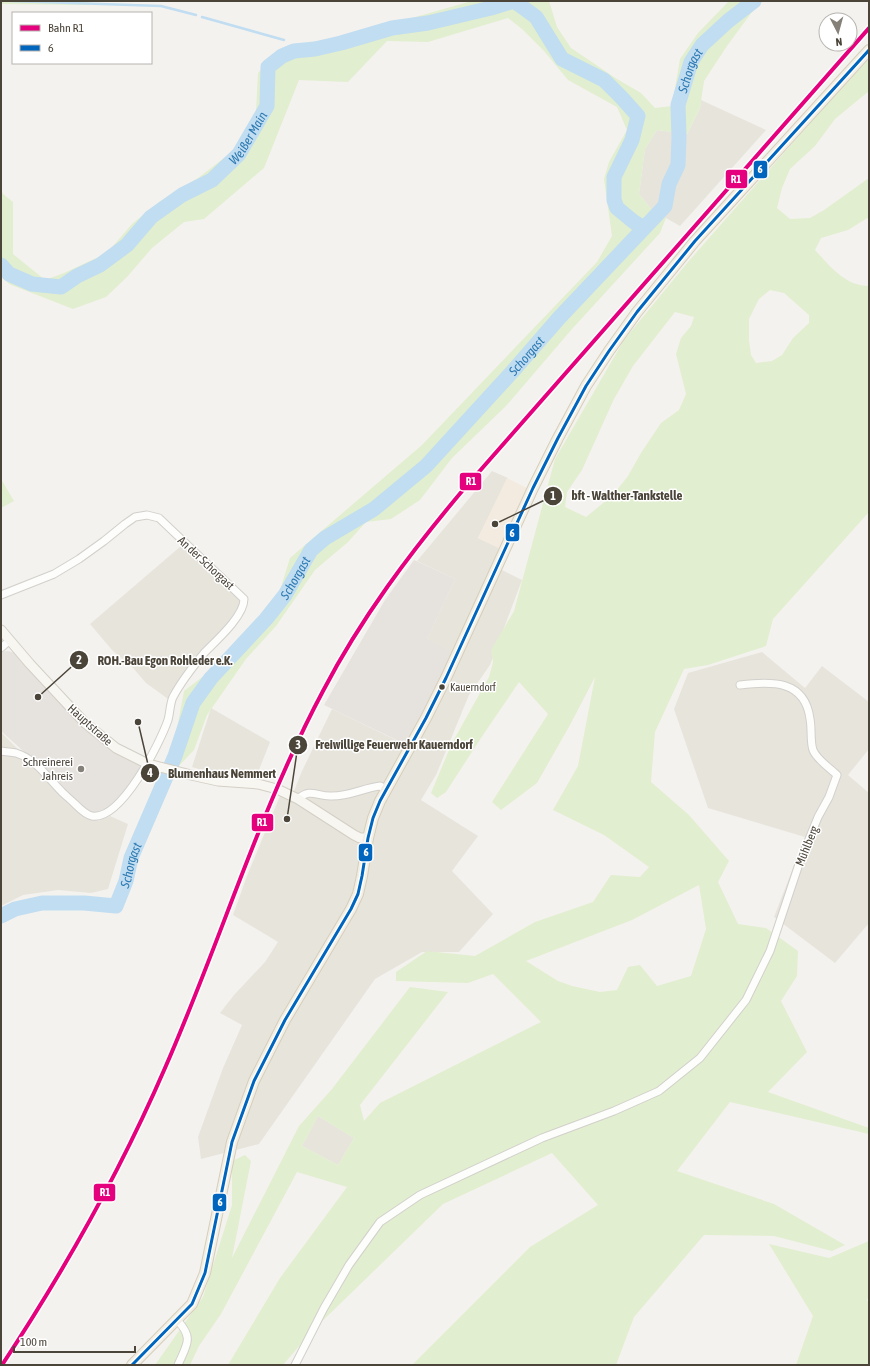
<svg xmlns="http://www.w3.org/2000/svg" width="870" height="1366" viewBox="0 0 870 1366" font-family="'Asap Condensed',sans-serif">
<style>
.residential{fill:#e7e4dc}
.commercial{fill:#f3ebdf}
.industrial{fill:#e6e2de}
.green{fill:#e1eecf;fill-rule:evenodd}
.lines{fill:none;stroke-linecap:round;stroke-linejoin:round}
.stream{stroke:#c0ddf1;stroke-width:2.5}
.river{stroke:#c0ddf1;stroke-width:15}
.street-casing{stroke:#d2d0cb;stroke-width:9}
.secondary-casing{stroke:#d3cfc5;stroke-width:11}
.primary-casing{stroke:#d6cebb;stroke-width:12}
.street{stroke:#fdfdfc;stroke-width:7}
.secondary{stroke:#f7f6f1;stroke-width:9}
.primary{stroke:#f2efe6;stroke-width:10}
.bus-1-casing{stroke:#fff;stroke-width:6}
.bus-1{stroke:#0065bd;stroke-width:3}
.rail-1-casing{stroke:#fff;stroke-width:7}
.rail-1{stroke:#e5007d;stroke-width:4}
.bus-dot{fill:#4b4439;stroke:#fff;stroke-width:1.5}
.poi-dot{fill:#868178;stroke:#fff;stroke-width:1.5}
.labels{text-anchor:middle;stroke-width:3;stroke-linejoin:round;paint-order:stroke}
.bus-label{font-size:11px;fill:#4b4439;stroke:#fff;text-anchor:start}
.street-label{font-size:12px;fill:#4b4439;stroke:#fff}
.poi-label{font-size:12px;fill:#4b4439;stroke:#fff;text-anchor:end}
.water-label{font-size:13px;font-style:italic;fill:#2e7ab2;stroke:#fff}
.leader{fill:none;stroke:#4b4439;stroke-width:1.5}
.callout-dot{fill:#4b4439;stroke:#fff;stroke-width:1.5}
.mark-label{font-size:12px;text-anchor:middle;font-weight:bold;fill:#fff}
.callout-label{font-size:13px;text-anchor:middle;font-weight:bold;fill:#4b4439;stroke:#fff;stroke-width:3;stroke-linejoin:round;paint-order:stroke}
.line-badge{stroke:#fff;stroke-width:1.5}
.badge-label{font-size:11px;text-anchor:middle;font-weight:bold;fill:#fff}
</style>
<rect width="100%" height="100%" fill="#f4f2ee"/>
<path class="residential" d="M701 100 766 130 680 226 652 210 639 194 645 149 657 130 687 134 700 108Z
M492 471 508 478 478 538 499 548 492 565 522 580 490 665 469 695 436 775 421 800 478 836 452 871 493 914 459 952H422L375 979 259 1144 201 1159 198 1137 223 1068 242 1025 220 1013 234 995 265 962 278 942 233 915 247 876 280 796 290 801 302 771 332 709 406 745 427 639 455 579 417 561Z
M181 546 246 603 182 689 175 704 146 683 133 668 112 650 90 624Z
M762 652 805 688 822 666 869 702V749L848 775 869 793V923L835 963 774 917 805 837 708 808 674 709 688 673Z
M211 708 270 742 257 775H224L212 773 192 767Z
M1 732 85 818 99 821 110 816 128 824 108 889 91 893 58 890 23 895 1 906Z
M318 1116 354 1138 338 1165 302 1146Z"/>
<path class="commercial" d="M507 478 527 488 499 548 478 538Z"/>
<path class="industrial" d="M414 560 455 579 427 639 453 653 407 745 324 705 385 600Z
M8 651 15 653 79 722 144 766 117 802 104 812 96 814 87 811 41 767 1 731V652Z"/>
<path class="green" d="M1 1H89V5L1 4Z
M472 1H549L557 27 571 48 617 79 641 93 655 108 672 106 680 59 698 33 729 1H760L727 46 704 81 700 108 687 134 657 130 645 149 639 194 652 210 666 218 660 233 572 329 506 406 452 458 420 500 391 519 366 522 348 542 315 570 276 626 246 659 207 715 194 750 175 770 164 766 172 755 184 691 214 668 238 638 252 629 278 597 290 558 422 445 597 262 612 236 604 179 609 162 627 130 617 107 568 80 544 51 522 29 508 18 428 42 387 41 348 82 299 80 264 168 204 219 184 222 152 248 127 277 106 297 73 309 9 284 1 276V190L3 194 13 202V254L45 280 64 273 107 253 132 224 159 202 198 178 233 151 256 112 258 73 280 50 313 42 359 33Z
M869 59V91L835 119 815 146 790 169 782 188 777 208 790 219 810 218 824 210 869 178V217L848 230 821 238 815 250C830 266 845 286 869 286V512L773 619 766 646 708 665 684 669 655 732 651 782 689 815 729 861 718 882 738 924 766 928 798 951 797 976 781 1001 807 1052 768 1092 869 1128V1134L730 1102 677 1171 774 1204 845 1245 832 1251 774 1236 704 1235 634 1317 616 1365H412L530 1247 598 1205 552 1153 443 1204 312 1331 283 1365H228L280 1278 347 1187 297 1172 221 1314 199 1346 190 1365H155L203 1297 232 1205V1161L245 1155 251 1161 232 1258 299 1126 332 1089 410 987 448 992 360 1105 364 1121 380 1103 541 1022 493 974 468 983 396 981V972L427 951 475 956 535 922 593 902 611 875 640 877 649 867 604 835 553 810 578 766 595 677 570 725 537 783 501 810 492 802 548 714 519 682 479 741 446 792 437 798 431 793 452 743 489 677 493 662 491 650 514 611 555 459 624 340 688 262 819 113ZM770 290 784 293 809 315V323L793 338 782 355 772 361 756 363 751 355 749 340V319L759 299ZM675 312 694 317 691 326 681 338 676 354 686 394 679 410 661 423 641 453 628 476 613 495 586 517 565 507 567 492 582 470 614 399 633 366ZM699 885 706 929 691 976 657 986 640 965 628 967 617 990 600 992 572 986 558 981 526 961 632 920ZM318 1116 354 1138 338 1165 302 1146Z
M1 479 14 501 1 508Z
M869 1241V1296L867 1300 869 1303V1365H796L813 1316 769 1244 829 1258Z"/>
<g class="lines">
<path class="stream" d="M11 1 161 6 196 15
M202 17 284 40"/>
<g class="river">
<path d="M514 1 536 17 562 59 604 80 622 98 638 116 632 140 614 177V200L617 208 634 222 644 228"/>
<path id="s1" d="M1 265 9 274 32 284 61 287 77 276 100 265 127 245 151 217 182 195 212 180 239 154 267 106 268 67 282 56 294 51 315 49 341 43 392 28 428 23 491 8 514 1"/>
<path id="s2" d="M1 916 15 909 42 903H84L116 906 126 881 131 858 175 756 193 703 211 678 266 619 285 595 311 550 325 538 374 509 426 466 512 372 559 318 665 206 669 184 678 165 679 137 678 105 691 62 702 45 728 21 754 1"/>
</g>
<g class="street-casing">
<path id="street" d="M1 595 54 574 79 559 104 541 125 524 135 517 147 515 159 518 244 599C244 616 217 640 205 652 195 664 181 682 173 697 170 703 170 713 168 720 160 743 121 821 92 816 86 815 80 809 75 804 71 800 66 796 62 792 48 778 36 759 16 753 11 752 6 752 1 751
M1 648 10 640
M298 799C310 788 316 796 330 796 348 797 363 788 380 786L386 789
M177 1320C194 1338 187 1344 178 1365
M295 1365 324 1308 349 1265 380 1222 420 1195 542 1138 614 1111 659 1091 700 1058 746 1000 770 951 799 864 818 817 829 797 837 775C830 768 817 760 813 750 810 741 812 729 810 719 805 680 772 681 740 685"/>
</g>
<g class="secondary-casing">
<path id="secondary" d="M1 630 30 664 85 723 116 748 148 764 191 775 218 781 258 784 277 789 298 799 354 835 360 838H368"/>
</g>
<g class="primary-casing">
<path id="primary" d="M132 1365 192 1304 205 1273 232 1142 254 1081 285 1020 351 909 358 894 362 876 368 838 373 818 380 801 426 718 446 678 533 488 558 438 586 386 609 351 637 312 695 241 869 50"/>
</g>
<use href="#street" class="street"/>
<use href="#secondary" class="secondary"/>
<use href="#primary" class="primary"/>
<g class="bus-1-casing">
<path id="bus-1" d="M132 1365 192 1304 205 1273 232 1142 254 1081 285 1020 351 909 358 894 362 876 368 838 373 818 380 801 426 718 446 678 533 488 558 438 586 386 609 351 637 312 695 241 869 50"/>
</g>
<use href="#bus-1" class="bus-1"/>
<g class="rail-1-casing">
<path id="rail-1" d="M2 1365C64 1271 120 1172 165 1068 220 943 259 811 323 691 361 618 410 553 463 490L869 28"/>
</g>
<use href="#rail-1" class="rail-1"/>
</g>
<circle class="bus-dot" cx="442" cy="687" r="3.5"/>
<circle class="poi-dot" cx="81" cy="769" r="4"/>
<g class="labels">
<g class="bus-label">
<text x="450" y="691">Kauerndorf</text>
</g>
<g class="street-label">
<text transform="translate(206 563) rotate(43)" y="4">An der Schorgast</text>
<text transform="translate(90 725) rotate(42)" y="4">Hauptstraße</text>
<text transform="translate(807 846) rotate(-68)" y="4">Mühlberg</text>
</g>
<g class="poi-label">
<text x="73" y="766">Schreinerei<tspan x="73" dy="14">Jahreis</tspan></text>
</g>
<g class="water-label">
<text dy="5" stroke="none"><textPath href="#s2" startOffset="1165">Schorgast</textPath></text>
<text dy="5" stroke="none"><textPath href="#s1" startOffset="309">Weißer Main</textPath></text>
<text dy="5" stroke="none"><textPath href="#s2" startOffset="821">Schorgast</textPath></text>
<text dy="5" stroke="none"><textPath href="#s2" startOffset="497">Schorgast</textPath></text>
<text dy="5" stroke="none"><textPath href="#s2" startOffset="161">Schorgast</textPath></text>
</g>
</g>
<path class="leader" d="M495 524L553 496M38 697L79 660M287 819L298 745M138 722L150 773"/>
<g class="callout-dot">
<circle cx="495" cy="524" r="4"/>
<circle cx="38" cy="697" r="4"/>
<circle cx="287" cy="819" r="4"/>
<circle cx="138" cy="722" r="4"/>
<circle cx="553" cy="496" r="10"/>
<circle cx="79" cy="660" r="10"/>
<circle cx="298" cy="745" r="10"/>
<circle cx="150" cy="773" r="10"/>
</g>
<g class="mark-label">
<text x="553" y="500">1</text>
<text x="79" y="664">2</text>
<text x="298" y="749">3</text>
<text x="150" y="777">4</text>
</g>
<g class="callout-label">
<text x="627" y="500">bft - Walther-Tankstelle</text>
<text x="165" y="665">ROH.-Bau Egon Rohleder e.K.</text>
<text x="394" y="749">Freiwillige Feuerwehr Kauerndorf</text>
<text x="222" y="778">Blumenhaus Nemmert</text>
</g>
<g class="line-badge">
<rect x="753" y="160" width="15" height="19" rx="4" fill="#0065bd"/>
<rect x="725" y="169" width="23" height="20" rx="4" fill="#e5007d"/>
<rect x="459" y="472" width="23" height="19" rx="4" fill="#e5007d"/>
<rect x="505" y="523" width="15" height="19" rx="4" fill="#0065bd"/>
<rect x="251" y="813" width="23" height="19" rx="4" fill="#e5007d"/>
<rect x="358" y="843" width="15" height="19" rx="4" fill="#0065bd"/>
<rect x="93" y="1183" width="23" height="19" rx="4" fill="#e5007d"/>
<rect x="212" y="1193" width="15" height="19" rx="4" fill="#0065bd"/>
</g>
<g class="badge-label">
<text x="760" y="173">6</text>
<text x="736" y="183">R1</text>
<text x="471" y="485">R1</text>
<text x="512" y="537">6</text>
<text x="262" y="826">R1</text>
<text x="366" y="856">6</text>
<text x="105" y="1196">R1</text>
<text x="220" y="1206">6</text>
</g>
<rect width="870" height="1366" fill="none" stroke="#4b4439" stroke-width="4"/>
<rect x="12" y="12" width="140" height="52" fill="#ffffff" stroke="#b7b4b0"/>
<rect x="20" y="25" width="20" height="6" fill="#e5007d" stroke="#b7b4b0"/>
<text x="48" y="32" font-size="12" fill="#4b4439">Bahn R1</text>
<rect x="20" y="45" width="20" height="6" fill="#0065bd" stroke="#b7b4b0"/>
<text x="48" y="52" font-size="12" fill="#4b4439">6</text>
<g transform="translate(838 32) rotate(174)"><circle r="19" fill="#ffffff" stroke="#b7b4b0"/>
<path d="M0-3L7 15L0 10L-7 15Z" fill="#868178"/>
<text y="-6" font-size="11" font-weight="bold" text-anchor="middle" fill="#4b4439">N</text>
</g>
<path d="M14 1346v6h121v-6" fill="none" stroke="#4b4439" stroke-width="2"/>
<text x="20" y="1346" font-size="12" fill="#4b4439" stroke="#ffffff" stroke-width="3" paint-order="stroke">100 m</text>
</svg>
